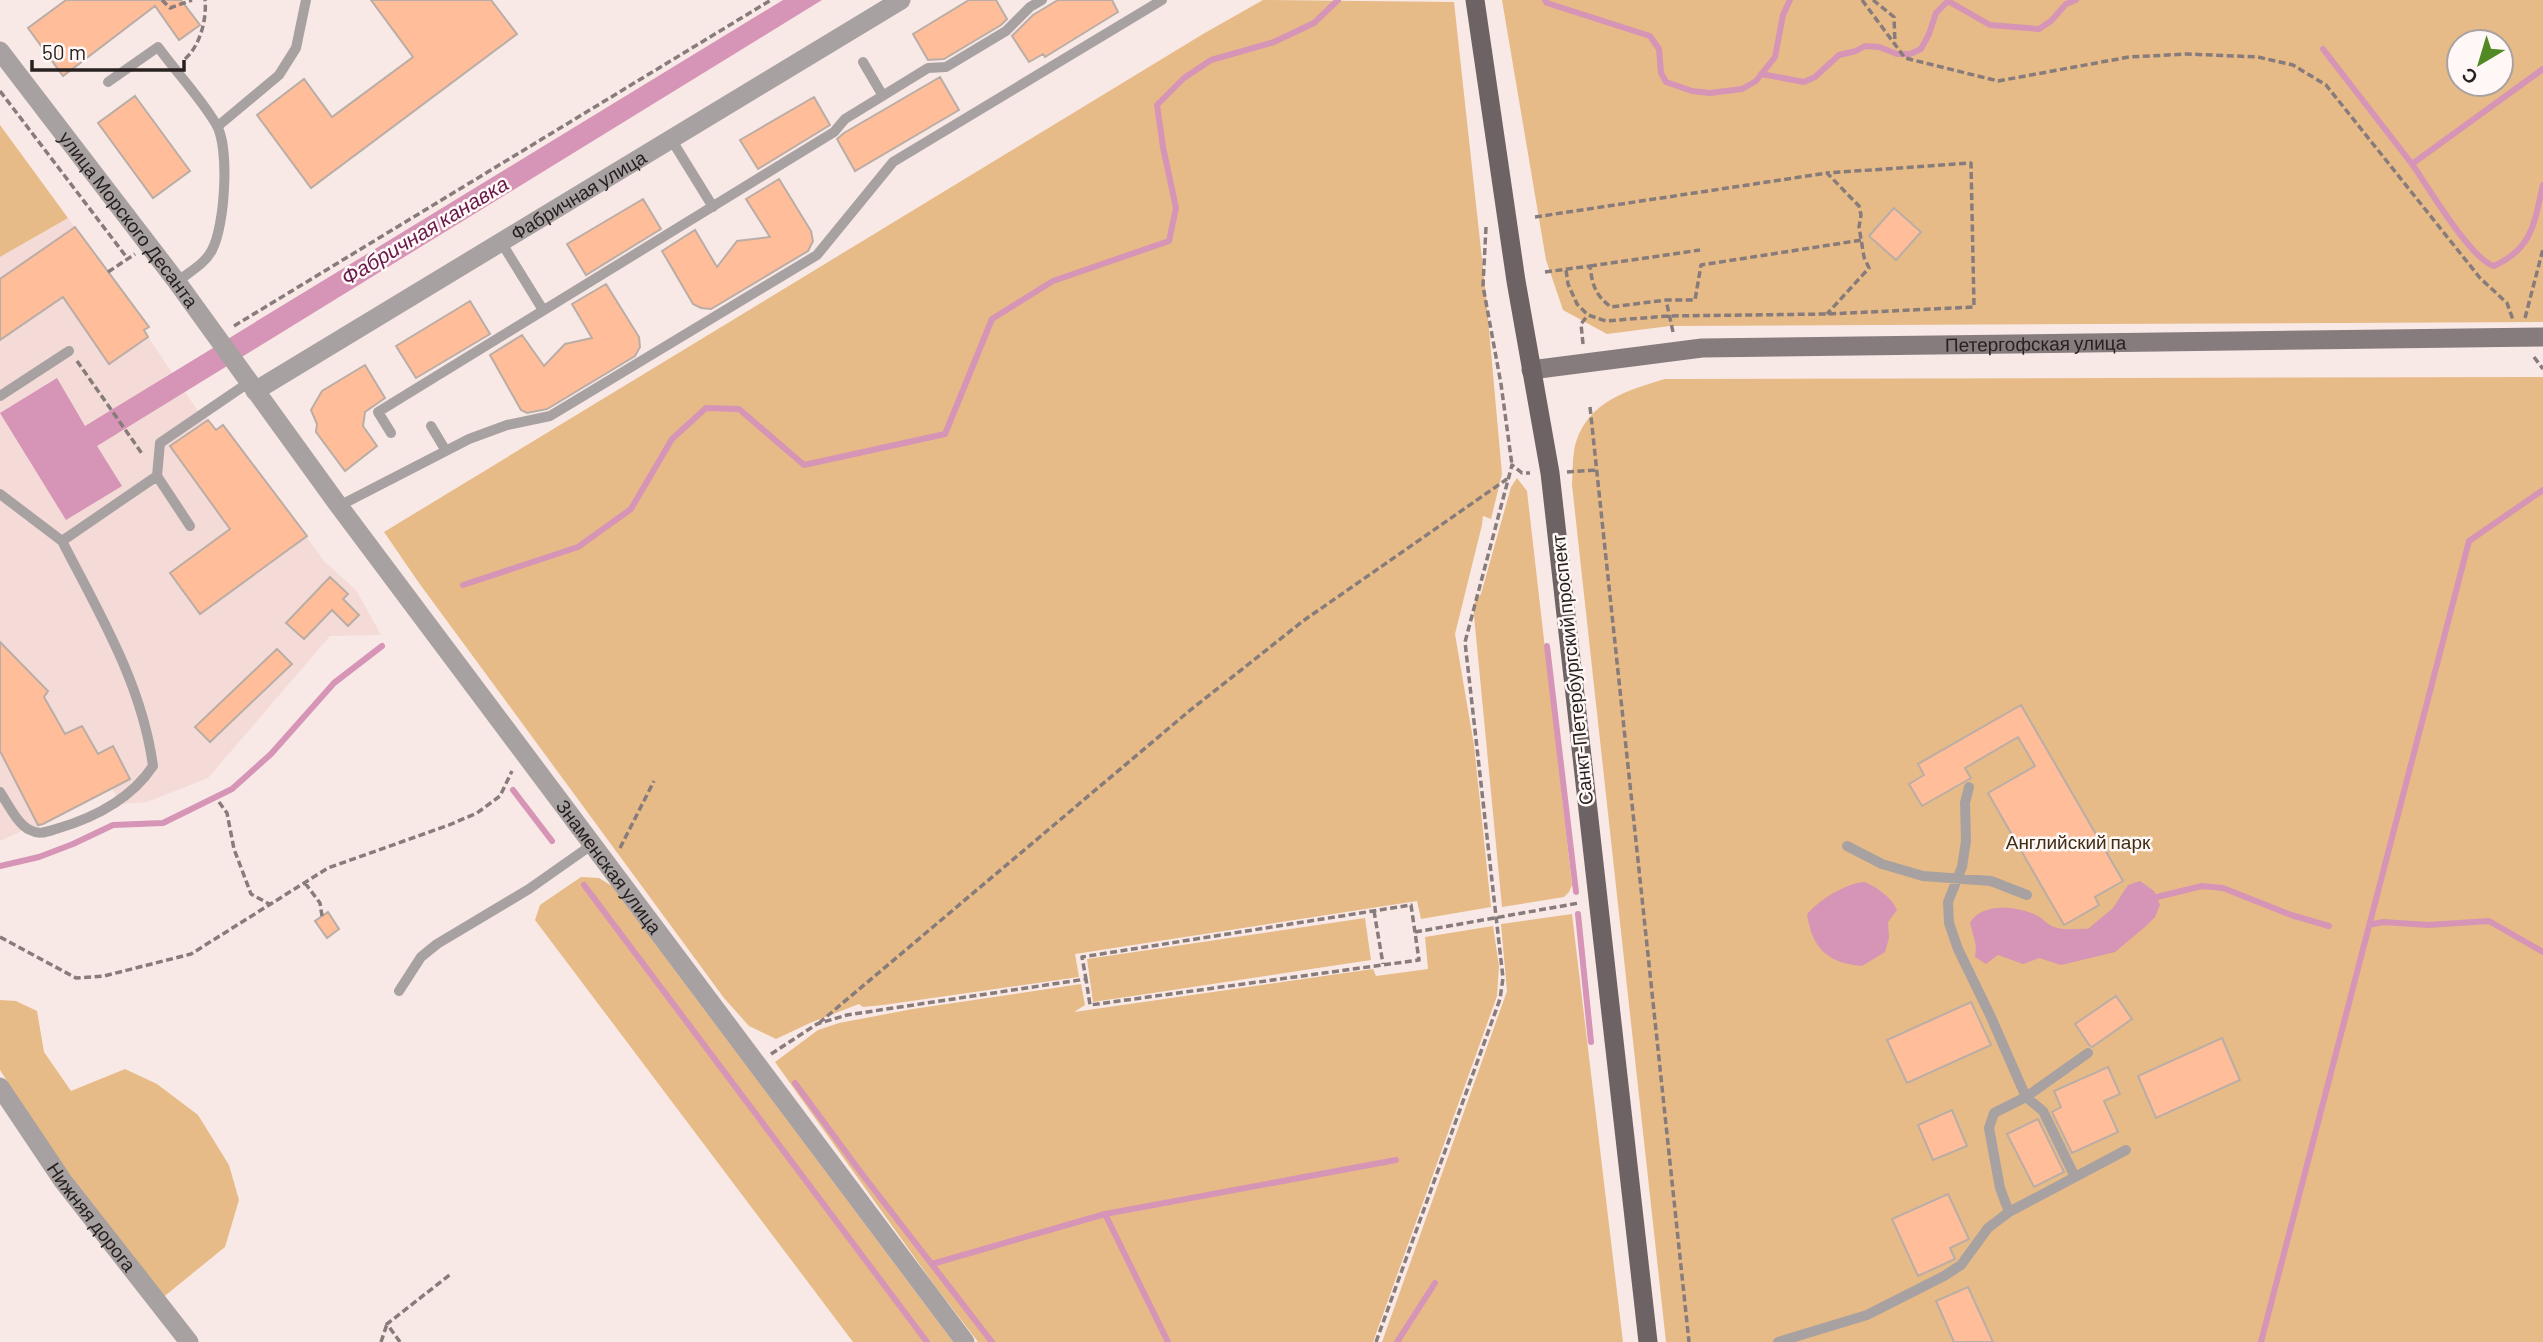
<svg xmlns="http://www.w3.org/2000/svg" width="2543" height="1342" viewBox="0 0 2543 1342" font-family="Barlow,sans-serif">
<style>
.built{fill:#f4dbd7}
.green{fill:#e6bb87;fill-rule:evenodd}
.water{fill:#d694b6}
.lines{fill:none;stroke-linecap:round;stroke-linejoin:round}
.stream{stroke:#d694b6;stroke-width:6}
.building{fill:#ffbd99;stroke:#baada6;stroke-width:2}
.path{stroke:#877c7b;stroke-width:3.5;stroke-dasharray:7 3.5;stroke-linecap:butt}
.service{stroke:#a8a1a2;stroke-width:10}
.minor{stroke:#a8a1a2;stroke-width:19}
.secondary{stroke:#867c7e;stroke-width:19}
.primary{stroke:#6e6364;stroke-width:19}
.labels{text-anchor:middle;stroke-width:5;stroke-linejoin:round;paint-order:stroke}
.street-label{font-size:19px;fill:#272120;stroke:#fff8f7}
.park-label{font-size:19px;fill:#412d14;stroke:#fff8f7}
.water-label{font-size:21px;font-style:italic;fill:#671a49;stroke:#fff8f7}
</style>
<rect width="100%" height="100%" fill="#f9e9e6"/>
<path class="built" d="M68 218 149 327 144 331 200 414 207 418 216 430 223 425 325 562 356 590 381 635 330 636 208 778 147 802 121 804 112 789 39 827 26 829 0 841V257Z"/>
<path class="green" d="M1263 0 1454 2 1486 296 1502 474 1491 519 1483 516 1482 525 1455 634 1474 745 1491 907 1421 919 1417 901 1075 954 1079 977 883 1005 863 1007 859 1004 810 1023 776 1039 749 1026 724 998 419 583 384 532 1203 34Z
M1502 0H2543V322L1670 326 1607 334 1563 310 1546 260ZM2459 42H2501V84H2459Z
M0 125 68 218 0 257Z
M2543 377V1342H1666L1572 485C1573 472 1572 455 1576 442 1589 401 1628 390 1665 379Z
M1517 478 1527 491 1572 885 1569 892 1564 897 1502 907 1473 605 1481 594 1511 487Z
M581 877 599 878 612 886 953 1342H853L535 920 540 905Z
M1572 914 1623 1342H1382L1507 991 1501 924Z
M1365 918 1371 960 1093 1002 1087 959Z
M1493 926 1499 966 1497 996 1373 1342H978L935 1286 775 1062 818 1030 839 1023 913 1009 1081 984 1085 1005 1074 1012 1373 969 1376 976 1428 969 1425 937Z
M0 1000 16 1001 37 1011 44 1052 71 1091 125 1069 157 1084 198 1115 229 1165 239 1200 225 1247 161 1299 45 1141 0 1070Z"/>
<path class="water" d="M783 0H822L97 446 122 486 66 520 0 413 57 378 85 426Z
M2140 881 2154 891 2160 905 2155 917 2145 927 2115 952 2061 965 2039 958 2023 964 1998 955 1986 964 1975 957 1976 946 1970 923C1981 902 2017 906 2036 915 2042 918 2048 925 2054 927 2064 931 2077 928 2088 929L2113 908 2128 885Z
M1863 882C1874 884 1893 899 1897 910L1888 922 1889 938 1885 952 1862 966C1827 963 1812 948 1807 914 1821 899 1843 885 1863 882Z"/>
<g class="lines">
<path class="stream" d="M1545 0 1547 3 1650 36 1659 49 1661 73 1666 82 1692 91 1710 93 1742 89 1756 81 1775 57 1783 15 1790 0
M2323 49 2412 164
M2543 69 2412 164C2427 185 2471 260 2494 266 2533 248 2534 223 2543 185
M1761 74 1804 82 1815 77 1839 55 1856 51 1865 46 1879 47 1897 54H1910L1921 49 1929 34 1936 13 1948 1 1990 25 2039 29 2051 21 2066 4 2076 0
M463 585 578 547 631 509 672 439 706 408 739 409 804 465 945 434 992 319 1053 281 1169 241 1176 208 1163 147 1157 105 1184 78 1211 60 1274 42 1314 23 1338 0
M1547 646 1576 892
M513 790 552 841
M0 866 39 857 73 844 113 825 163 823 232 789 271 754 334 683 382 646
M584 885 927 1342
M2157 897 2202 886 2223 888 2291 915 2329 926
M1578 914 1591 1042
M2369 925 2383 922 2428 925 2489 921 2543 952
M795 1083 862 1174 992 1342
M1105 1214 1396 1160
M932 1264 1105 1214 1168 1342
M1397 1342 1435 1283
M2261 1342 2469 541 2543 490"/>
</g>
<path class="building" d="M66 0H181L200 25 179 40 155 6 63 76 28 28Z
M371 0H491L517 34 311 188 257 115 304 79 332 117 413 57Z
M969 0H996L1007 19 1001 25 944 59 928 60 913 34Z
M1058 0H1112L1118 12 1045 57 1043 54 1029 62 1012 36 1033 15Z
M940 77 959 110 855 171 837 139 844 133Z
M135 96 190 171 153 198 98 123Z
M814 97 830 125 758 169 740 140Z
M779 179 811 231 813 241 808 251 711 309 701 308 693 304 662 251 695 230 717 267 737 241 770 237 746 199Z
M643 199 661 229 586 275 567 244Z
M1894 208 1921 232 1896 260 1869 236Z
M75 227 149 327 144 330 148 337 109 364 63 297 0 340V279Z
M606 284 639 337 640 347 635 356 547 409 527 413 521 410 490 355 522 335 544 366 565 344 592 338 572 304Z
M470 301 490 334 416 378 396 346Z
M365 365 385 398 365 412 363 426 377 446 345 471 316 432 317 424 311 410 322 391Z
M208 420 216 430 223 425 307 536 200 614 170 573 230 529 170 446Z
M330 577 348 594 343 599 359 615 348 626 332 610 304 639 286 623Z
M0 642 48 691 44 697 65 734 82 726 98 754 113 746 130 779 43 824 38 825 0 751Z
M277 649 292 664 210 742 195 727Z
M2021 705 2123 881 2095 897 2099 905 2064 925 1988 793 2035 766 2018 737 1965 768 1971 778 1922 806 1909 784 1924 775 1918 764Z
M328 912 339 929 327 938 315 921Z
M2116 996 2132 1019 2092 1047 2090 1046 2075 1024Z
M1971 1002 1991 1045 1907 1083 1887 1040Z
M2222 1038 2240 1080 2156 1118 2138 1076Z
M2108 1067 2120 1094 2104 1101 2118 1132 2072 1153 2052 1112 2061 1107 2054 1091Z
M1952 1110 1967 1146 1933 1160 1918 1125Z
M2038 1119 2064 1172 2034 1187 2007 1134Z
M1948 1194 1969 1239 1950 1248 1955 1259 1918 1276 1892 1219Z
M1968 1287 1993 1342H1954L1936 1301Z"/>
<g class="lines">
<path class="path" d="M162 0 170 8 192 0
M1862 0 1905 58 1998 81 2129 57 2187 54 2258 57 2293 65 2326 85 2480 278 2507 303 2513 320
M1873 0 1894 17 1895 43
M185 59C200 46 207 19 205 0
M0 91 128 259
M1535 217 1827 173 1859 206 1861 215 1859 227 1864 257 1869 268 1827 314
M1486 227 1483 286 1501 384 1512 465
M1590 266 1700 250
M1566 270 1568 284 1577 304 1588 315 1606 321 1668 316 1827 314 1974 307 1971 163 1827 173
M108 272 135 254
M1545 272 1590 266C1592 285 1596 296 1611 307L1666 300
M2525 318 2543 249
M234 326 771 0
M1673 332 1666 300H1695L1701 265 1862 240
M1583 344 1581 324 1588 315
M2534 357 2543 369
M77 361 143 455
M1590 407 1689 1342
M1567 472 1597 470
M219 802 227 813 234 849 251 894 271 905
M620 848 654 781
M305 883 320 903 322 916
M1374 911 1383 964
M1415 932 1579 903
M0 937 76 978 104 976 191 954 328 868 449 825 477 813 500 796 512 771
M819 1023 1188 712 1303 621 1507 479
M771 1054 817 1024 847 1015 1086 979 1090 1005 1419 960 1411 905 1082 957 1086 979
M381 1342 387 1324
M400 1342 387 1324 452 1273
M1376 1342 1500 999 1503 978 1465 642 1512 465 1522 473H1530"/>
<path class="service" d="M863 62 883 96
M108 82 158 47C177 73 200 97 216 124 230 147 225 226 212 250 205 264 189 272 177 282
M218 126 279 75 296 48 306 0
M671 139 713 207
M501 242 543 310
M0 396 69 351
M431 426 446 451
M391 433 378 412 834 132 845 119 928 68 946 67 1006 31 1030 7 1042 0
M157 476 160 443 248 383
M0 494 62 541
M339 506 469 439 507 425 550 416 817 255 893 162 1162 0
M1969 787 1965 803 1966 841 1962 867 1948 902 1949 923 1958 949 1990 1015 2026 1097 2043 1111 2075 1177
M0 792C8 804 18 825 30 830 39 835 46 832 56 829 94 818 131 799 153 766 142 684 99 613 62 541L157 476 190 526
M1847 846 1882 864 1923 876 1991 881 2027 895
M399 991 421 957 437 944 529 889 593 844
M2009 1212 2126 1150
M1778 1342 1867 1315 1944 1276 1961 1265 1988 1228 2009 1212 2000 1188 1989 1128 1994 1113 2026 1097 2088 1053"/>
<g class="minor">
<path id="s1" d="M0 51 177 282 339 506 965 1342"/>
<path id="s2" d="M255 391 901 0"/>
<path id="s3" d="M0 1087 63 1181 189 1342"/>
</g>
<path class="secondary" id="s4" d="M1531 370 1702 348 2543 337"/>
<path class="primary" d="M1475 0 1516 281 1550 473 1648 1342"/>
</g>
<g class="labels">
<g class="street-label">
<text dy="7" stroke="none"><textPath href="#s2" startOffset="378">Фабричная улица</textPath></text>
<text dy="7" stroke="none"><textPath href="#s1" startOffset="212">улица Морского Десанта</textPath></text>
<text dy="7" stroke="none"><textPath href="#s4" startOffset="506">Петергофская улица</textPath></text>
<text transform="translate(1572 670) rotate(-96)" y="7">Санкт-Петербургский проспект</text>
<text dy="7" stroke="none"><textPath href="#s1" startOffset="1018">Знаменская улица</textPath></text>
<text dy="7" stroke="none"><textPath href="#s3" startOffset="159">Нижняя дорога</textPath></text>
</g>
<g class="park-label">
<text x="2078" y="849">Английский парк</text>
</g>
<g class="water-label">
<text transform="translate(425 231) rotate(-31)" y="7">Фабричная канавка</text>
</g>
</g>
<g transform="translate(2480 63) rotate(218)"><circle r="33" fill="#fff8f7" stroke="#a9a2a1" stroke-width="2"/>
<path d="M0-5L12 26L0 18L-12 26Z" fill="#518924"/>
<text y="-10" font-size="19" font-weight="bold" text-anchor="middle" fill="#272120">С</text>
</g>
<path d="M32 60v10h152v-10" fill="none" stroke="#272120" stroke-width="3.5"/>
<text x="42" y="60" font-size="21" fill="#272120" stroke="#fff8f7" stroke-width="5" paint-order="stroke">50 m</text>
</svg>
